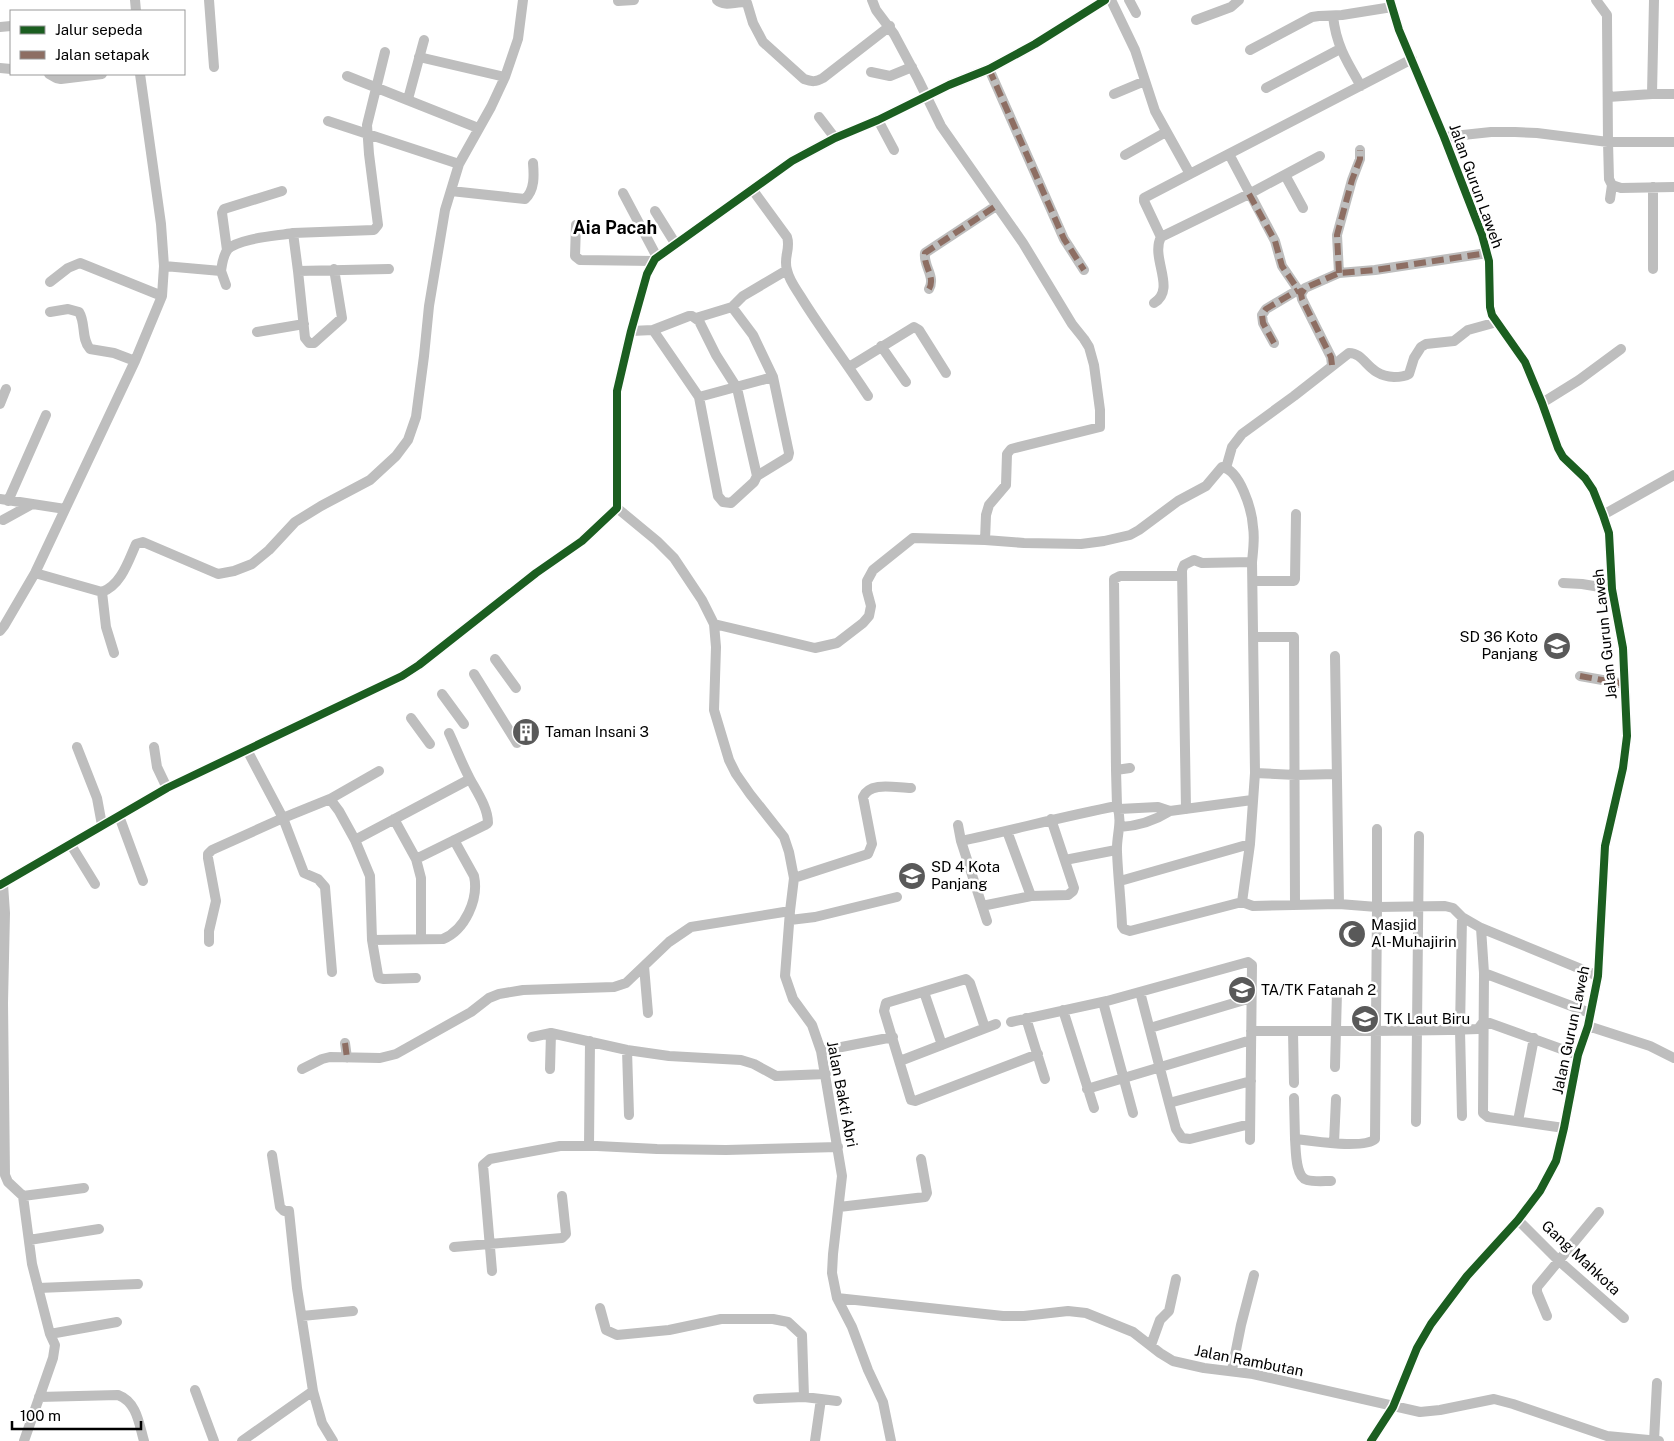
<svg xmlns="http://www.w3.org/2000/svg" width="1674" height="1441" viewBox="0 0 1674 1441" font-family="'Public Sans',sans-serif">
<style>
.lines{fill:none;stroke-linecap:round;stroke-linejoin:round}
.minor{stroke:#bebebe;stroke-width:10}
.quiet{stroke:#8d6e63;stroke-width:6;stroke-dasharray:12 6;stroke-linecap:butt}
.cycleway-casing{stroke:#fff;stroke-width:11}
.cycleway{stroke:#1b5e20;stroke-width:8}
.labels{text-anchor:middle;stroke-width:5;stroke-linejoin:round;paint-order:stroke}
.street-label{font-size:15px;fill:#000;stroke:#fff}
.poi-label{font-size:15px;fill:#000;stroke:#fff;text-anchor:start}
.quarter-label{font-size:18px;font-weight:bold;fill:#000;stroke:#fff}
</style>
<rect width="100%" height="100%" fill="#fff"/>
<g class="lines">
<path class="minor" d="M135 0 136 11
M209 0 214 67
M717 0C726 8 737 0 747 3L753 23 763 42 804 79C812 82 816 82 823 78L890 26
M872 0 876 10 894 34 918 79 941 126 1023 243 1072 324 1084 339 1089 347 1094 365 1100 410V427L1011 449 1007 454 1006 485 989 505 986 515 985 540
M1111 0 1135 50 1155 111 1190 174 1412 59
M1129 0 1136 13
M1596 0 1607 15V21L1608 142 1609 179 1612 185 1621 188 1674 187
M618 1 634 0
M1333 16C1336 45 1347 62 1361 86
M1196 20 1231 7 1239 0
M0 27 11 26
M1250 50 1312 17 1319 16 1342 15 1392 7
M385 52 367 125 369 154 378 225 374 230 293 233 298 271 389 269
M419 57 505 77
M0 68 11 69
M989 69 1064 239 1084 270
M871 72 890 76 912 67
M49 74 56 78 61 79 102 74
M347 76 478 128
M1266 88 1340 49
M1114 94 1145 81
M1652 94 1654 0
M1608 97 1652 94H1674
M408 99 424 40
M819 117 835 138
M878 120 894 150
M328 121 459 164
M1444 137 1491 132H1515L1537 133 1608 142H1674
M1229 154 1275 241 1282 266 1301 294
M1125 155 1166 132
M1285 175 1303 208
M752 189 787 237C791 249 783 257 787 270 789 280 796 289 801 297 822 331 846 362 868 396
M451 191 525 199C535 190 534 175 533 163
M623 193 657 257
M1610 199 1612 185
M655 211 675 243
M576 225 575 256 580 260 654 261
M1161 237 1144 201V198L1190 174
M227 250 222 213 224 209 282 191
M164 266 221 271C222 264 223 255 228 249 240 238 277 236 293 233
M1653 269V187
M221 271 226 285
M298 271 305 338 309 343H314L342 318 334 269
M1339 273 1337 235 1352 180 1360 159V150
M50 282 68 268 80 263 162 296
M929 289C936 277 923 266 925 253L996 206
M1154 303C1177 289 1150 258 1161 237L1249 194 1320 156
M50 312 68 309 79 312C86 323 81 339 90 349L114 353 135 361
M696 318 732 307 743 296 787 270
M653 330 699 397 773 377
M631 331 653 330 689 316H692L699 321 716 355 737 388 757 476
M257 332 304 324
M1274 343 1263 323 1262 315 1266 309 1298 290
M881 346 906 382
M1332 365 1331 357 1302 299 1301 294 1305 288 1339 273 1375 270 1487 253
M849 367 914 327 919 330 946 373
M699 397 718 496 723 502 731 503 754 482 757 476 788 457 789 453 773 377 753 335 732 307
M1542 403 1579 380 1621 349
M0 404 6 389
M1226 468 1232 447 1242 434 1294 396 1349 353C1366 353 1367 376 1394 377 1399 377 1404 377 1409 374L1414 358 1421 347 1426 344 1454 341 1468 330 1497 322
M0 499 65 509
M8 501 46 415
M617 508 657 541 674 558 702 600 714 624 716 647 714 710 729 760 736 774 750 794 784 837 789 852 794 878 790 911 785 976 793 999 812 1025 821 1051 842 1176 833 1254 832 1273 837 1298 852 1327 868 1370 883 1402 891 1441
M1603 515 1674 475
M3 520 32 504
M35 573 102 592C121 585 128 562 136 544L143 542 218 574 234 571 252 564 269 550 295 522 321 506 370 480 396 456 408 440 416 417 424 356 429 306 445 210 459 164 491 107 505 77 518 39 523 0
M1253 581H1294L1295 579 1296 514
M1563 583 1582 584 1612 589
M102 592 106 627 114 653
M714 624 815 648 837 643 863 623 869 616 871 606 867 591V581L873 570 913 538 985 540 1024 543 1081 544 1104 541 1130 535 1139 530 1178 501 1206 486 1222 467C1240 470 1252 510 1253 527 1255 538 1253 551 1252 562L1255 773 1250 844 1242 902
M0 631 4 626 35 573 135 361 162 296 164 266 161 224 140 74
M1254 637H1294L1295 905
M1335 656 1339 904
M495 659 516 688
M474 674 517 743
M1580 676 1625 684
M442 694 464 724
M411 718 430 744
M77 747 97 798 102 825
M154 747 157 767 167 788
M247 750 283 818 304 873 318 879 325 887 332 972
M1116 770 1114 579 1120 576H1182
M1255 773 1296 775 1336 774
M330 799 379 771
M1117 806 1116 770 1130 768
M1119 809 1158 807 1170 811 1252 800
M1186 809 1182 570 1184 565 1194 560 1202 563 1252 562
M119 816 143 881
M394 819 416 859 421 878V938
M958 825 961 841 987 921
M1120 827C1139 826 1154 821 1170 811
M1377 829V907L1445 906 1453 908 1462 917 1481 928 1598 976
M355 840 370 876 372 940 378 975 379 978 384 979 416 978
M961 841C1013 830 1065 816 1117 806 1123 822 1116 836 1117 852 1118 877 1121 901 1122 926L1124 929 1130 931 1242 902 1253 906 1339 904 1377 907 1375 1139C1365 1149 1310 1141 1295 1139L1294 1098
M71 845 95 884
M416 859 485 825 488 823C488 808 477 792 470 779 462 764 456 748 449 733
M1065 860 1116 850
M794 878 868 854 872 844 863 797C870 781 896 788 911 788
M1120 881 1250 844
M3 884 5 913 3 1003 5 1175 8 1182 23 1196
M0 885 167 788 402 676 419 665 536 573 582 541 617 508V391L631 331 647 274 655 259 792 161 835 138 878 120 949 85 989 69 1035 44 1105 0
M1031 896 1068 895 1073 891 1074 888 1051 819
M982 906 1031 896 1007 831
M790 920 815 917 897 897
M1481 928 1484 973 1483 1113 1488 1117 1564 1128
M372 940 443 939C465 930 479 899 474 876L454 840
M209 942V931L216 901 208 858V854L212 850 283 818 330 799 339 811 355 840 470 779
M644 966 648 1013
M1484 973 1590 1013
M924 992 942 1045
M1140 992 1169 1103 1176 1129 1182 1138 1190 1139 1250 1124
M1103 1002 1133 1113
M1063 1010 1094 1108
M1026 1018 1045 1079
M1011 1022 1107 1001 1248 962 1252 965 1250 1140
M1588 1026 1650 1046 1674 1058
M985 1028 970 983 966 979 886 1003 884 1011 911 1100 915 1101 1038 1054
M1150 1028 1251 998
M1251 1031C1327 1031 1403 1032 1478 1029L1484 1021 1578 1055
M1293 1031 1294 1083
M532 1037 551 1033 627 1050 669 1056 741 1060 754 1064 776 1076 826 1074
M345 1043 347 1058
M627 1050 629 1115
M821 1051 893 1037
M900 1061 996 1024
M1335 1067 1337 992
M302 1069 322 1059 330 1057 380 1058 396 1054 471 1012 489 998 499 994 523 990 614 987 626 983 669 942 691 927 790 911
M550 1069 551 1033
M1087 1089 1251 1040
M1169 1103 1251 1081
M1462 1116 1460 1030 1462 917
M1518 1121 1534 1038
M1416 1122 1419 836
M1295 1139C1296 1150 1295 1177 1307 1180 1314 1182 1324 1181 1331 1181
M1334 1143 1336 1099
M589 1146 590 1041
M272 1155 280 1207 284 1211H289L297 1288 313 1391 322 1423 333 1441
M839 1207 925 1197 927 1193 921 1159
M1518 1220 1558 1260 1624 1318
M29 1240 99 1229
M454 1247 562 1238 566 1234 562 1196
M492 1271 483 1165 490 1159 560 1146H597L657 1149 726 1150 838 1147
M38 1288 138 1284
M837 1298 1003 1316H1024L1068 1311 1086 1313 1133 1332 1160 1353 1173 1361 1204 1368 1253 1374 1420 1412 1440 1410 1494 1399 1513 1404 1607 1436 1659 1441
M600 1308 606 1330 617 1335 669 1330 721 1319H773L788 1322 802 1335 804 1397
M302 1316 353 1311
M1547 1316 1537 1292V1287L1599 1212
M50 1334 117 1322
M1151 1345 1160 1320 1169 1311 1176 1279
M1232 1370 1241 1325 1254 1275
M195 1390 214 1441
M39 1397 118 1395C137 1402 139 1424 144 1441
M758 1399 804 1397 821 1399
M24 1441 53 1358 55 1345 50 1334 32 1264 23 1196 84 1188
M242 1441 313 1391
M815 1441 821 1399 837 1401
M1371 1441 1393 1407 1417 1348 1431 1324 1467 1276 1518 1220 1540 1191 1556 1161 1564 1128 1578 1055 1588 1026 1598 976 1605 846 1623 768 1627 736 1623 648 1612 589 1609 533 1603 515 1593 490 1585 478 1563 457 1558 448 1542 403 1525 362 1492 315 1490 307 1489 261 1482 235 1444 137 1399 30 1390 0
M1654 1441 1657 1383"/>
<path class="quiet" d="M989 69 1064 239 1084 270
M1249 194 1275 241 1282 266 1301 294
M1339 273 1337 235 1352 180 1360 159V150
M929 289C936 277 923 266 925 253L996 206
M1274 343 1263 323 1262 315 1266 309 1298 290
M1332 365 1331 357 1302 299 1301 294 1305 288 1339 273 1375 270 1487 253
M1580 676 1625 684
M345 1043 347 1058"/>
<g class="cycleway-casing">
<path id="cycleway" d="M0 885 167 788 402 676 419 665 536 573 582 541 617 508V391L631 331 647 274 655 259 792 161 835 138 878 120 949 85 989 69 1035 44 1105 0
M1371 1441 1393 1407 1417 1348 1431 1324 1467 1276 1518 1220 1540 1191 1556 1161 1564 1128 1578 1055 1588 1026 1598 976 1605 846 1623 768 1627 736 1623 648 1612 589 1609 533 1603 515 1593 490 1585 478 1563 457 1558 448 1542 403 1525 362 1492 315 1490 307 1489 261 1482 235 1444 137 1399 30 1390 0"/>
</g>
<use href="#cycleway" class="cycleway"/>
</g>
<defs>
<g id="school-disc" transform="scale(1.4375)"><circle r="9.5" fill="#595959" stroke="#fff"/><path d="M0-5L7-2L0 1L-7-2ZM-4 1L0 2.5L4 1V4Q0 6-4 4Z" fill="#fff"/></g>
<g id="building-disc" transform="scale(1.4375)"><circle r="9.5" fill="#595959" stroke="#fff"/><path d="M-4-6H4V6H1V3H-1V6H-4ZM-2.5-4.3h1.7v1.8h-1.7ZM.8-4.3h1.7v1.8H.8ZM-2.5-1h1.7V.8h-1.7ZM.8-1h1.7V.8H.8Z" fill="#fff"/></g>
<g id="mosque-disc" transform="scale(1.4375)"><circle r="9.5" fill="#595959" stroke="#fff"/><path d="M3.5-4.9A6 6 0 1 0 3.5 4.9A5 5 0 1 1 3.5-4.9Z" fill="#fff"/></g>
</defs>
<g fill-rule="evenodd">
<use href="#school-disc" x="1557" y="646"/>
<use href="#building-disc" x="526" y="732"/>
<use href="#school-disc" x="912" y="876"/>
<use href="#mosque-disc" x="1352" y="934"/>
<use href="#school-disc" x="1242" y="990"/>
<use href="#school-disc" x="1365" y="1019"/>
</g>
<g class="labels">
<g class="street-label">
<text transform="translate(1476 186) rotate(70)" y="5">Jalan Gurun Laweh</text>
<text transform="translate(1605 634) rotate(-96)" y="5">Jalan Gurun Laweh</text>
<text transform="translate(1571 1030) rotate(-78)" y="5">Jalan Gurun Laweh</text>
<text transform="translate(842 1094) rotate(79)" y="5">Jalan Bakti Abri</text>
<text transform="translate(1581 1258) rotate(43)" y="5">Gang Mahkota</text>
<text transform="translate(1249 1361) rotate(11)" y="5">Jalan Rambutan</text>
</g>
<g class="poi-label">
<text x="1538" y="642" text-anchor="end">SD 36 Koto<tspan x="1538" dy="17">Panjang</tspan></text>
<text x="545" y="737">Taman Insani 3</text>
<text x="931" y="872">SD 4 Kota<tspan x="931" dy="17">Panjang</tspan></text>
<text x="1371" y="930">Masjid<tspan x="1371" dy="17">Al-Muhajirin</tspan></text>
<text x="1261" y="995">TA/TK Fatanah 2</text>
<text x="1384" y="1024">TK Laut Biru</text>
</g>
<g class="quarter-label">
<text x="615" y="234">Aia Pacah</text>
</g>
</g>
<rect x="10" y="10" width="175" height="65" fill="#ffffff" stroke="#999999"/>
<rect x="20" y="26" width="25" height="8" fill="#1b5e20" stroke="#999999"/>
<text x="55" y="35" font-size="15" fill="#000000">Jalur sepeda</text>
<rect x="20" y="51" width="25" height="8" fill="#8d6e63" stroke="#999999"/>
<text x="55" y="60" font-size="15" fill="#000000">Jalan setapak</text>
<path d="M12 1421v8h129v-8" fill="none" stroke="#000000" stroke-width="2.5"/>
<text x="20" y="1421" font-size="15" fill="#000000" stroke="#ffffff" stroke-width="4" paint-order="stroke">100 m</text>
</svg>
